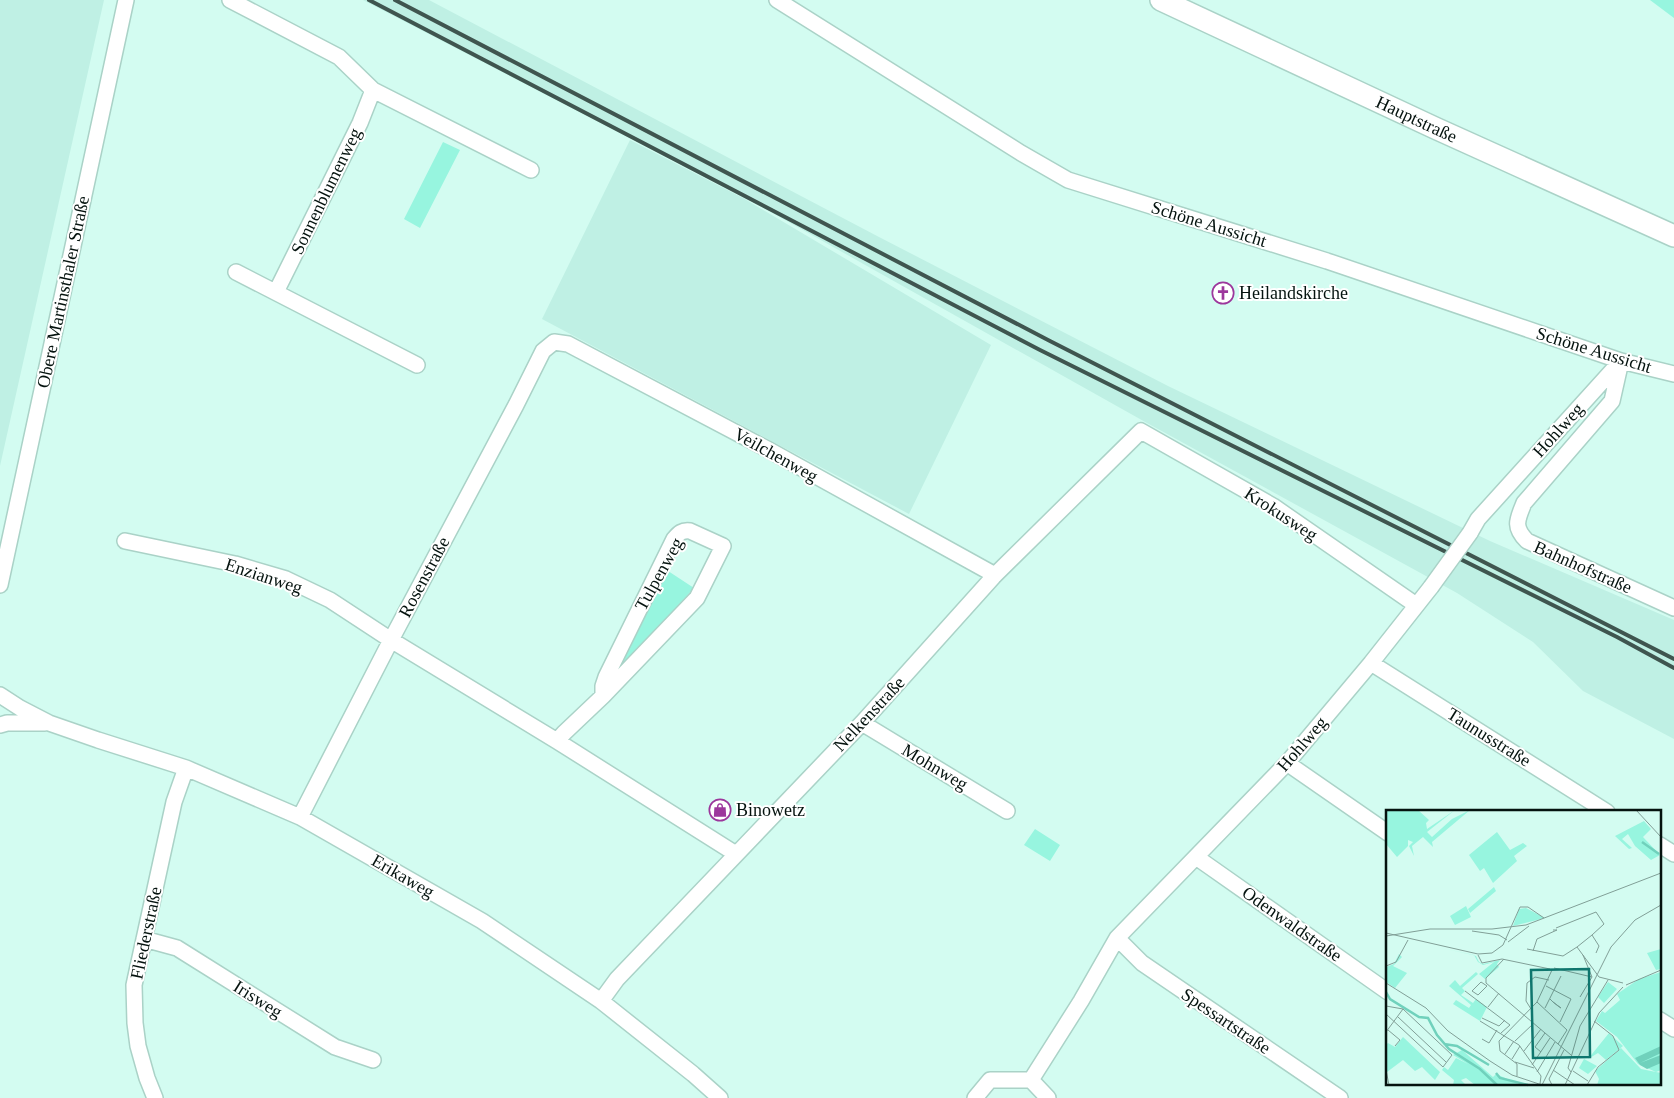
<svg xmlns="http://www.w3.org/2000/svg" width="1674" height="1098" viewBox="0 0 1674 1098" font-family="Georgia,serif">
<style>
.built{fill:#bff0e4}
.green{fill:#97f5df}
.lines{fill:none;stroke-linecap:round;stroke-linejoin:round}
.street-casing{stroke:#aad2c7;stroke-width:18}
.secondary-casing{stroke:#aad2c7;stroke-width:24}
.street{stroke:#fff;stroke-width:15}
.secondary{stroke:#fff;stroke-width:21}
.rail{stroke:#3f554f;stroke-width:4}
.street-bridge-casing{stroke:#aad2c7;stroke-width:18;stroke-linecap:butt}
.street-bridge{stroke:#fff;stroke-width:15}
.labels{text-anchor:middle;stroke-width:4;stroke-linejoin:round;paint-order:stroke}
.street-label{font-size:18px;fill:#05130f;stroke:#fff}
.poi-label{font-size:18px;fill:#05130f;stroke:#fff;text-anchor:start}
.inset-river{fill:none;stroke:#70d1bc;stroke-width:2.5}
.inset-road{fill:none;stroke:#819f97;stroke-width:1}
.view{fill:#0f766e;fill-opacity:0.15;stroke:#0f766e;stroke-width:2.5}
.inset-edge{fill:none;stroke:#05130f;stroke-width:2.5}
</style>
<rect width="100%" height="100%" fill="#d3fcf1"/>
<path class="built" d="M0 0H104L0 466Z
M363 0H429L879 237 1168 386 1490 541 1674 620V739L1583 691 1533 642 1457 593 1147 423 744 197Z
M630 140 743 198 991 345 909 514 542 319Z"/>
<path class="green" d="M1650 0H1674V18Z
M443 142 460 150 420 228 404 219Z
M665 569 694 588 611 679Z
M1035 829 1060 845 1050 861 1024 845Z"/>
<g class="lines">
<g class="street-casing">
<path id="street" d="M230 0 339 57 373 90 531 170
M777 0 1021 153 1068 180 1327 261 1621 361 1674 374
M236 272 417 365
M276 292 360 123 373 90
M1621 361 1612 401 1524 503C1517 520 1513 527 1527 541L1674 608
M1470 533 1478 519 1620 362
M125 541 235 564 286 579 330 600 391 640 557 741 736 854
M0 585 126 0
M1371 663 1607 812
M0 695 20 708 49 723 98 740 186 768 300 817 482 921 601 1001 693 1074 720 1098
M862 723 1007 811
M0 725 7 723H45
M557 741 564 733 603 696 697 598 723 546 690 531C682 530 679 533 674 539L606 677 603 686V696
M1287 763 1388 833
M300 817 391 640 516 405 543 351 554 342 568 344 769 450 995 575
M1660 845 1674 854
M1196 857 1388 992
M1117 938 1142 963 1340 1098
M144 939 177 948 335 1047 373 1060
M601 1001 617 979 862 723 995 575 1141 431 1273 506 1416 605
M1660 1020 1674 1029
M1031 1080 1048 1098
M155 1098 147 1078 138 1046 135 1023 134 985 174 802 186 768
M975 1098 990 1080H1031L1081 1001 1117 938 1287 763 1371 663 1431 587"/>
</g>
<g class="secondary-casing">
<g id="secondary">
<path id="s1" d="M1161 0 1435 128 1674 236"/>
</g>
</g>
<use href="#street" class="street"/>
<use href="#secondary" class="secondary"/>
<path class="rail" d="M369 0 1040 350 1617 637 1674 668
M395 0 1048 340 1674 659"/>
<g class="street-bridge-casing">
<path id="street-bridge" d="M1431 587 1470 533"/>
</g>
<use href="#street-bridge" class="street-bridge"/>
</g>
<defs>
<g id="church-ring" transform="scale(1.125)"><circle r="9.5" fill="#fff" stroke="#9c379c" stroke-width="1.5"/><path d="M-1.2-6h2.4v3.5h3.3v2.4h-3.3V6h-2.4V-.1h-3.3v-2.4h3.3Z" fill="#9c379c"/></g>
<g id="shop-ring" transform="scale(1.125)"><circle r="9.5" fill="#fff" stroke="#9c379c" stroke-width="1.5"/><path d="M-5-2.5h2.3a2.7 3.5 0 0 1 5.4 0H5L5.5 6h-11ZM-1.5-2.5h3a1.5 2.3 0 0 0-3 0Z" fill="#9c379c"/></g>
</defs>
<g fill-rule="evenodd">
<use href="#church-ring" x="1223" y="293"/>
<use href="#shop-ring" x="720" y="810"/>
</g>
<g class="labels">
<g class="street-label">
<text dy="6" stroke="none"><textPath href="#s1" startOffset="282">Hauptstraße</textPath></text>
<text transform="translate(326 191) rotate(-64)" y="6">Sonnenblumenweg</text>
<text transform="translate(1209 224) rotate(17)" y="6">Schöne Aussicht</text>
<text transform="translate(63 292) rotate(-78)" y="6">Obere Martinsthaler Straße</text>
<text transform="translate(1594 350) rotate(17)" y="6">Schöne Aussicht</text>
<text transform="translate(1558 430) rotate(-48)" y="6">Hohlweg</text>
<text transform="translate(776 455) rotate(29)" y="6">Veilchenweg</text>
<text transform="translate(1281 514) rotate(33)" y="6">Krokusweg</text>
<text transform="translate(1583 567) rotate(24)" y="6">Bahnhofstraße</text>
<text transform="translate(659 574) rotate(-61)" y="6">Tulpenweg</text>
<text transform="translate(264 576) rotate(18)" y="6">Enzianweg</text>
<text transform="translate(424 577) rotate(-62)" y="6">Rosenstraße</text>
<text transform="translate(869 714) rotate(-47)" y="6">Nelkenstraße</text>
<text transform="translate(1489 737) rotate(32)" y="6">Taunusstraße</text>
<text transform="translate(1302 744) rotate(-49)" y="6">Hohlweg</text>
<text transform="translate(935 767) rotate(31)" y="6">Mohnweg</text>
<text transform="translate(403 876) rotate(30)" y="6">Erikaweg</text>
<text transform="translate(1292 924) rotate(35)" y="6">Odenwaldstraße</text>
<text transform="translate(146 933) rotate(-78)" y="6">Fliederstraße</text>
<text transform="translate(258 999) rotate(32)" y="6">Irisweg</text>
<text transform="translate(1226 1021) rotate(34)" y="6">Spessartstraße</text>
</g>
<g class="poi-label">
<text x="1239" y="299">Heilandskirche</text>
<text x="736" y="816">Binowetz</text>
</g>
</g>
<g transform="translate(1386 810)">
<rect width="275" height="275" fill="#d3fcf1"/>
<path d="M0 0H32L43 10 40 13 41 19 69 0 41 22 46 27 66 9 84 0 46 32 47 37 37 27 26 36 28 46 23 36 27 32 22 30V36L11 47 0 34ZM258 11 265 19 257 27 274 45 265 50 249 36 242 24 236 29 246 38 243 39 229 26ZM111 22 124 40 137 33 141 36 128 46 131 51 107 73 98 58 94 61 83 45ZM108 77 110 81 84 103 82 99ZM80 96 85 107 69 115 64 106ZM140 98 159 108 127 116 133 99ZM60 139 87 145 90 146 93 152 97 154 114 150 111 154 113 157 99 169 93 164 108 152 97 155 92 152 88 145ZM275 139V159L270 160 261 143ZM13 144 16 147 7 156 21 163 9 178 0 172V157L8 154ZM90 162 92 164 76 178 79 181 75 185 87 193 90 189 101 197 94 211 67 194 70 190 83 198 85 195 63 176 69 170 74 176ZM275 162V260L270 262 252 254 231 227 210 211 216 201 219 203 234 190 231 184 253 169ZM222 172 231 179 218 193 212 187ZM223 223 237 236 220 250 212 243 202 249ZM17 227 54 262 49 270 36 257 29 261 17 250 1 262 0 235 2 233 9 237ZM235 238 255 259 275 263V275H211L213 269 209 261ZM76 240 107 267 110 264 135 275H89L80 268 75 270 80 275H67L68 270 56 260 58 257 62 260 70 248 82 254 67 245ZM198 249 211 256 202 264 193 258Z" fill="#97f5df"/>
<path d="M275 236V243L254 253 275 245V253L261 259 254 255 249 248Z" fill="#70d1bc"/>
<path class="inset-river" d="M256 32 273 44M0 182 4 189 33 207 42 208 51 225 63 239 94 259 111 275M58 234 71 236 103 255M110 263 114 268 142 275"/>
<path class="inset-road" d="M250 0 275 27M170 118 210 102 218 114 206 125M86 121 113 125 121 130M0 123 92 144M0 126 44 119H106L140 115 275 63M122 132 143 116M191 137 206 125 213 136 210 143M141 139 177 146 191 137 213 167 237 173M147 141 151 129 171 120H167M92 144 106 143 117 135 134 97H142L158 108M92 145 96 153 116 149 164 159M118 149 100 168V173L185 245M0 156 10 152 22 130M168 158 206 167 197 145M95 172 101 176 92 185 86 181ZM0 173 40 198 62 221 104 251 126 265 156 275M240 175 275 160M160 176 185 189 174 212M79 181 124 215 115 223M194 187 206 167M164 189 167 192 172 196 175 198 167 192M151 192 181 220 172 234M0 196 17 199 66 245 57 257 0 204M102 197 113 183M159 198 175 166M145 199 140 191 141 173 149 167 163 170M12 207 60 252M96 208 113 216 119 210M94 211 133 235 155 266 154 274M2 220 14 230 9 236M0 222 17 199M96 229 103 233 111 220M129 231 147 214M138 241 155 219M155 242 149 237 159 223M119 244 128 231M126 249 134 236M129 252 148 258M146 255 164 228M0 260 3 275M167 260 189 275M187 261 202 271M151 262 169 232M185 262 182 258 194 216 222 170M131 266V254L114 241 113 231 151 192 166 160M156 275 225 137 249 110 275 95M166 275 163 269 178 240M179 275 213 203 237 177M201 275 212 257 233 240 227 226 208 211"/>
<path class="view" d="M203 159 204 247 147 248 145 160Z"/>
<rect width="275" height="275" class="inset-edge"/>
</g>
</svg>
